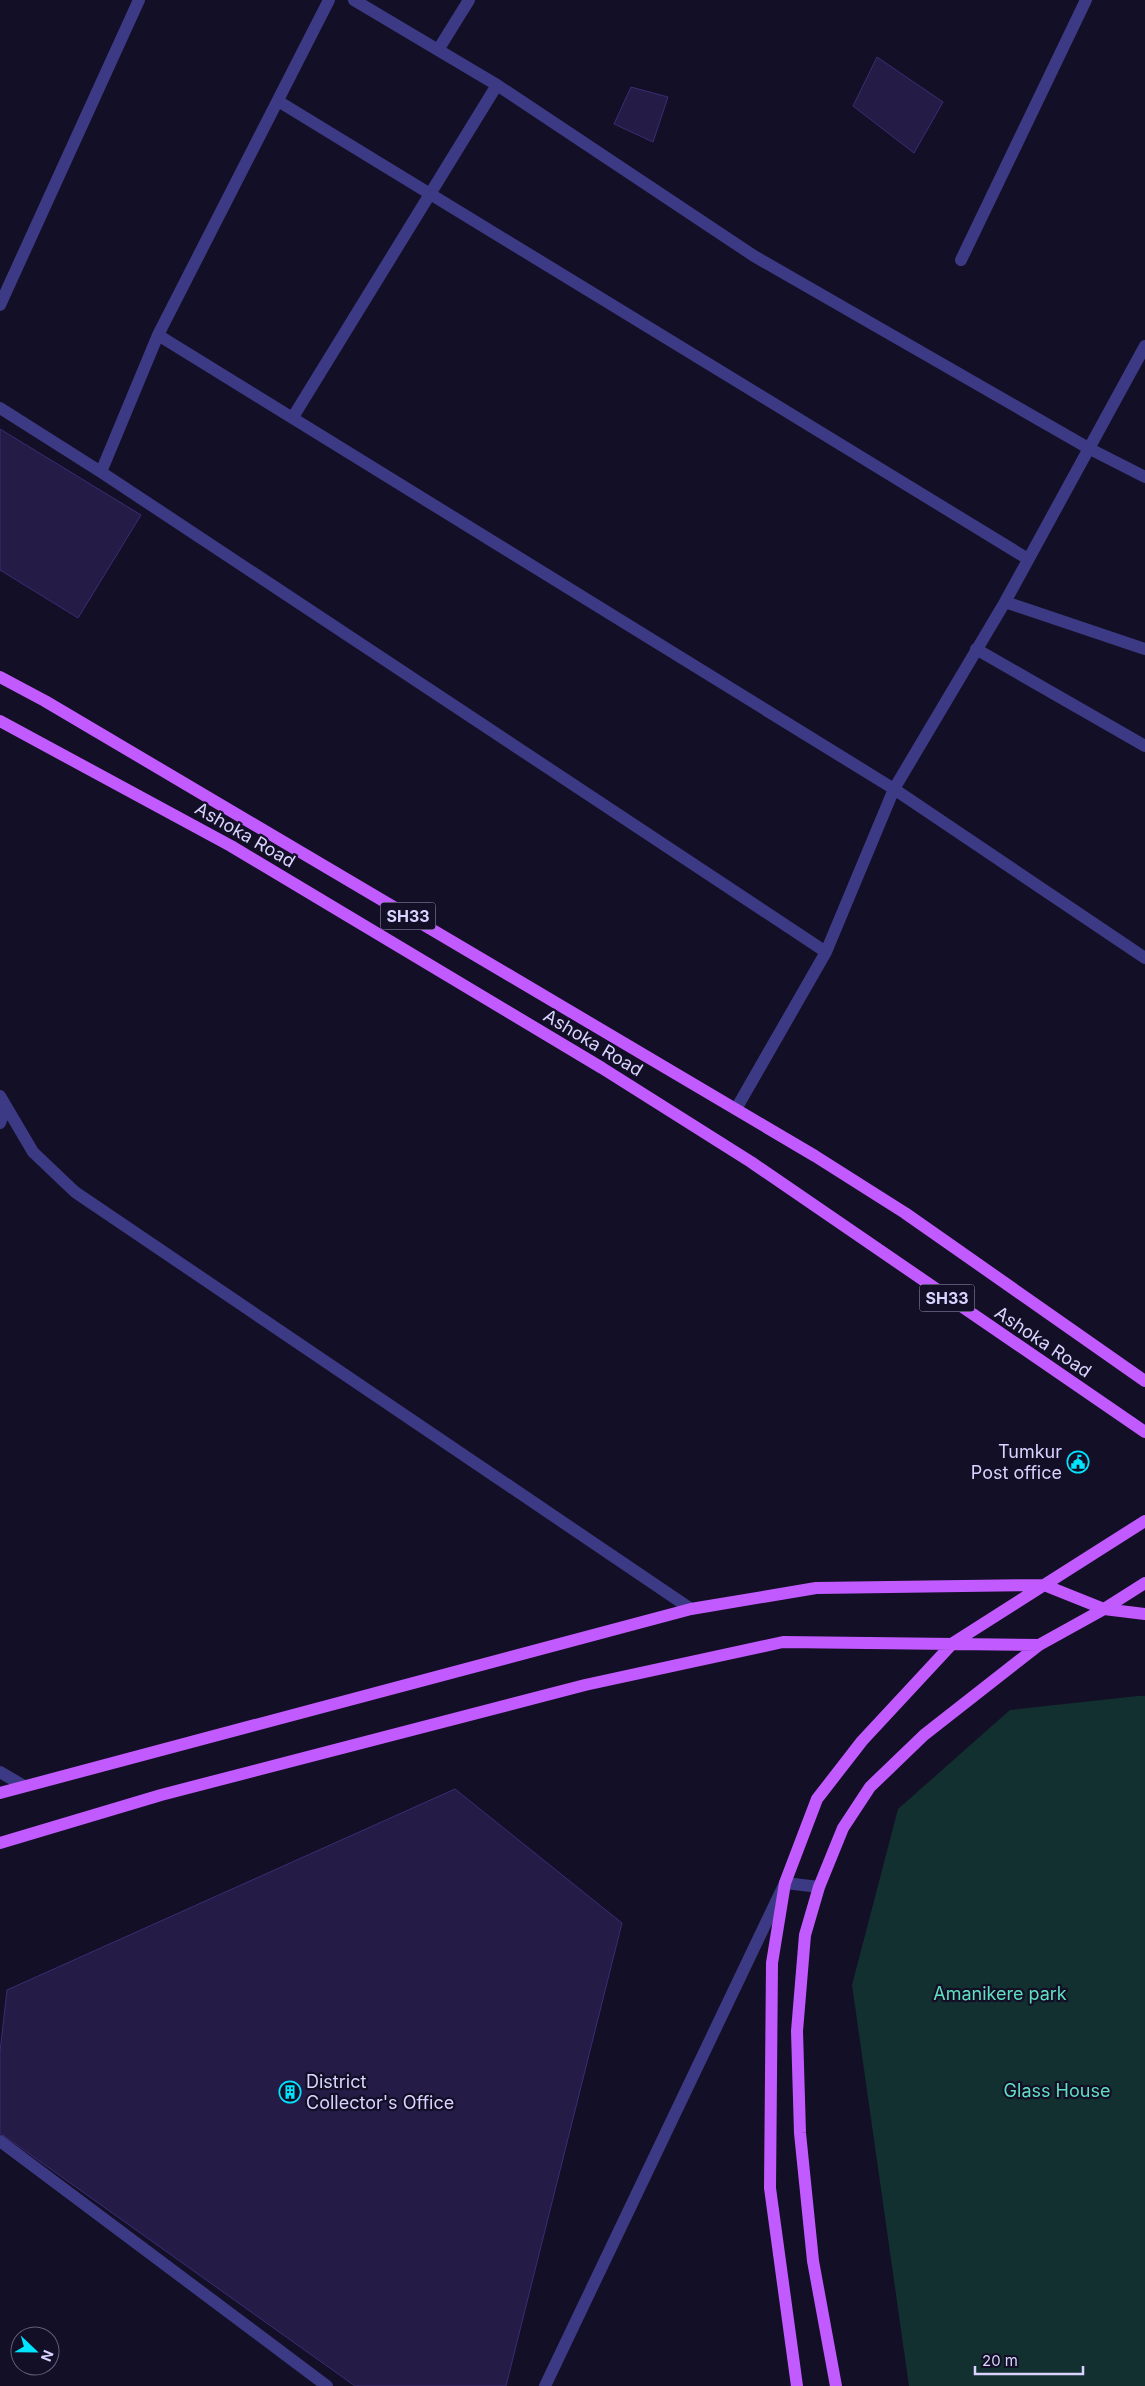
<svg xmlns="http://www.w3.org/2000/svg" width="1145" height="2386" viewBox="0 0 1145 2386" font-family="Inter,sans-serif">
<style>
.green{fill:#12302f}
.building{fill:#241b47;stroke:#3b2d73}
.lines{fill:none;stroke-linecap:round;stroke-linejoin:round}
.minor{stroke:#3d3a85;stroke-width:12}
.major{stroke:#c25bff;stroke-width:12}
.labels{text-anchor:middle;stroke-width:4.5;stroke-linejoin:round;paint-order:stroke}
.shield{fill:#130f26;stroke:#9e99be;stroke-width:1}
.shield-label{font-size:16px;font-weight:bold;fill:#d9d4ff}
.street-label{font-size:18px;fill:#d9d4ff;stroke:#130f26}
.poi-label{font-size:18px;fill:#d9d4ff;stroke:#130f26;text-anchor:end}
.park-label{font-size:18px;fill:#5fe0c0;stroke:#130f26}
</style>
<rect width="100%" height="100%" fill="#130f26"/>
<path class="green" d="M1138 1696H1145V2386H909L852 1985 898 1809 1010 1710Z"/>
<path class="building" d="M877 57 943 102 914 153 853 106Z
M631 87 668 97 653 142 614 124Z
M0 429 141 515 78 618 0 570Z
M455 1789 622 1923 506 2386H355L0 2133V2052L7 1990Z"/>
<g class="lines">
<path class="minor" d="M354 0 497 85 754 256 1090 449 1145 477
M438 50 469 0
M278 101 1028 559
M961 260 1086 0
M0 305 139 0
M158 335 894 789 1005 602 1145 346
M0 408 101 472 826 952
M293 417 497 85
M101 472 158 335 329 0
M1005 602 1145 649
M976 649 1145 746
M0 1096 33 1152 75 1192 691 1609
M736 1109 826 952 894 789 1145 958
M0 1123 6 1107
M0 1772 24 1786
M0 2141 327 2386
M545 2386 785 1883 819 1887"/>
<path class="major" d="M0 677 45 701 815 1156 905 1213 1145 1381
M0 721 231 846 602 1068 751 1162 1145 1432
M0 1793 691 1609 816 1588 1044 1585 1104 1609 1145 1614
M0 1843 161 1795 585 1685 783 1642 1039 1645
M797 2386 770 2188 772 1963 785 1883 817 1799 862 1741 953 1643 1145 1521
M836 2386 813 2261 800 2133 797 2031 805 1935 819 1887 843 1828 870 1787 924 1735 1039 1645 1104 1609 1145 1583"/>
</g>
<defs>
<g id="civic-ring" transform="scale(1.125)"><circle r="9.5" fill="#130f26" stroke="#00e5ff" stroke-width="1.5"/><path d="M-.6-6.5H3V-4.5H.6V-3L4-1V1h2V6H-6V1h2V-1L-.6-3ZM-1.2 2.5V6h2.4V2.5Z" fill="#00e5ff"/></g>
<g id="building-ring" transform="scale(1.125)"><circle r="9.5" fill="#130f26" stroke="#00e5ff" stroke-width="1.5"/><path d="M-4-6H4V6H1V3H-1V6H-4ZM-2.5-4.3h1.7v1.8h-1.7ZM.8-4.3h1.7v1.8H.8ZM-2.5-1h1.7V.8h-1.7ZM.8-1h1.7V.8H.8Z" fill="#00e5ff"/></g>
</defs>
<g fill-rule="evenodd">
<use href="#civic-ring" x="1078" y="1462"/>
<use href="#building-ring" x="290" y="2092"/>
</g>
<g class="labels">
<g class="shield">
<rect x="380.5" y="902.5" width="55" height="27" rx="4"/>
<rect x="919.5" y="1284.5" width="55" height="27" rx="4"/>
</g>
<g class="shield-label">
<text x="408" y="922">SH33</text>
<text x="947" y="1304">SH33</text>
</g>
<g class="street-label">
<text transform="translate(245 835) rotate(30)" y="6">Ashoka Road</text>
<text transform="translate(593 1043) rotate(31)" y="6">Ashoka Road</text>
<text transform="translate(1043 1342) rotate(34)" y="6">Ashoka Road</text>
</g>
<g class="poi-label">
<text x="1062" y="1458">Tumkur<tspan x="1062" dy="21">Post office</tspan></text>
<text x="306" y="2088" text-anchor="start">District<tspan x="306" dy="21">Collector's Office</tspan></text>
</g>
<g class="park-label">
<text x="1000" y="2000">Amanikere park</text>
<text x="1057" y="2097">Glass House</text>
</g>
</g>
<g transform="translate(35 2351) rotate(112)"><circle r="24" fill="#130f26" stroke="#625e7d"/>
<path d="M0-4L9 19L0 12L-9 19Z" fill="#00e5ff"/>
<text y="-8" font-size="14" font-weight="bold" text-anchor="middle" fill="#d9d4ff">N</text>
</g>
<path d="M975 2366v8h108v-8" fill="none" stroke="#d9d4ff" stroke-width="2.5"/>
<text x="982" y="2366" font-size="15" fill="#d9d4ff" stroke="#130f26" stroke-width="4" paint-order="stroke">20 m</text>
</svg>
